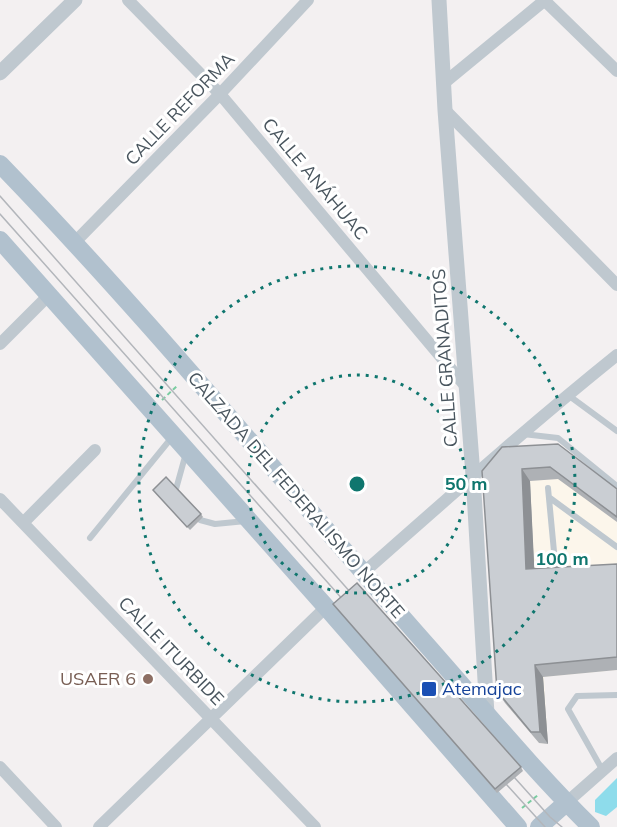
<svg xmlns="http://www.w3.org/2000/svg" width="617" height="827" viewBox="0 0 617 827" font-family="Mulish,sans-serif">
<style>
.commercial{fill:#fcf6eb}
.water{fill:#8edceb}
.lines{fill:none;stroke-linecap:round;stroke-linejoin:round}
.path{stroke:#79cca0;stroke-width:2;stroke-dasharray:4.5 3;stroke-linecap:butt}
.service{stroke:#bfc8cf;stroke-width:6}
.minor{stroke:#bfc8cf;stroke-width:12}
.tertiary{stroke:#bfc8cf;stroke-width:15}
.primary{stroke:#b1c1ce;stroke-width:18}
.tram{stroke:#b3b6bb;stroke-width:1.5}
.wall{fill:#aeb1b5}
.shaded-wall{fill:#8d9094}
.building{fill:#caced3;stroke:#8d9094;stroke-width:1.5}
.ring{fill:none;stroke:#0f766e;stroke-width:3;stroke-dasharray:3 6}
.education-dot{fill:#8d6e63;stroke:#fff;stroke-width:2}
.transit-dot{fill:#1a4fb4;stroke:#fff;stroke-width:2}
.labels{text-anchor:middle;stroke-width:6;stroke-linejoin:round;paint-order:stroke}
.street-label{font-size:18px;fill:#49555e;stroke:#fff}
.education-label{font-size:18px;fill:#785e54;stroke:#fff;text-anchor:end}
.transit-label{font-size:18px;fill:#164399;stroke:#fff;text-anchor:start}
.centre{fill:#0f766e;stroke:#fff;stroke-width:3}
.ring-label{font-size:18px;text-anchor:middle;font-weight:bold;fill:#0f766e;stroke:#fff;stroke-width:6;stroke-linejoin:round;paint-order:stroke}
</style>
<rect width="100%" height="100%" fill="#f3f0f1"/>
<path class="commercial" d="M510 459 617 495V670L544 677 548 744 539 743 505 703 490 483Z"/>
<path class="water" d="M617 778V807L606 816 595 812V800Z"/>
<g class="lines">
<path class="path" d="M162 400 178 385
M522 808 538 795"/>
<path class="service" d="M568 395 617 431
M523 434 558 438 617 486
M548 488 555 562 556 567 562 569
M176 489 186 453
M550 498 617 547
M200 520 215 524 246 521
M90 538 173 436
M603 771 568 709 577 696 617 695"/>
<path class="minor" d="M128 0 220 94 467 388
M544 0 617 71
M444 83 545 0
M445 110 617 285
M75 242 220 94 308 0
M0 344 49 295
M0 499 315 827
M23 523 95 450
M363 573C447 499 530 425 617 355
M0 767 56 827
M566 803 617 758
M99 827 326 607"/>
<path class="tertiary" d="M439 0 445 110 473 475 487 714
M0 73 75 0"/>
<path class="primary" d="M0 164C148 317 283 482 424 642 479 704 532 769 591 827
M0 240 326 607 518 827
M539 827 566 803"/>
<path class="tram" d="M0 196 359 602
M0 214 353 611
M504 766 550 817 562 827
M496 773 545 827"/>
</g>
<path class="wall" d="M502 447 617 489V522L558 479 530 481 534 569 617 564V670L543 677 548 744 539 743 505 703 497 691Z
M153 490 201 514 203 517 190 530Z
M336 607 521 767 523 771 497 793Z"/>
<path class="shaded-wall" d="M522 469 530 481 535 581 526 569Z
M535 665 543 677 548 744 540 732Z"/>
<path class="building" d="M558 444 617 489V517L550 467 522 469 526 569 617 564V657L535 665 540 732H531L497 691 482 471 502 447Z
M166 477 201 514 187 527 153 490Z
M357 583 521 767 495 789 333 604Z"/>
<g class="ring">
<circle cx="357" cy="484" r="109"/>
<circle cx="357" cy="484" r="218"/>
</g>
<circle class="education-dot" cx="148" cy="679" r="6"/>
<rect class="transit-dot" x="421" y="681" width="16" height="16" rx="3"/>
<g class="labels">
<g class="street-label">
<text transform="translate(180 109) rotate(-46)" y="6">CALLE REFORMA</text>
<text transform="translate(315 179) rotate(50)" y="6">CALLE ANÁHUAC</text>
<text transform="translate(445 358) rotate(-94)" y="6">CALLE GRANADITOS</text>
<text transform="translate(296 495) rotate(49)" y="6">CALZADA DEL FEDERALISMO NORTE</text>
<text transform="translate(171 651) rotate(46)" y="6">CALLE ITURBIDE</text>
</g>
<g class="education-label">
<text x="136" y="685">USAER 6</text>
</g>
<g class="transit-label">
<text x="442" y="695">Atemajac</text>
</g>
</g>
<circle cx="357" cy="484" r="9" class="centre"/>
<g class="ring-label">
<text x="466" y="490">50 m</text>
<text x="562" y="565">100 m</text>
</g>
</svg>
